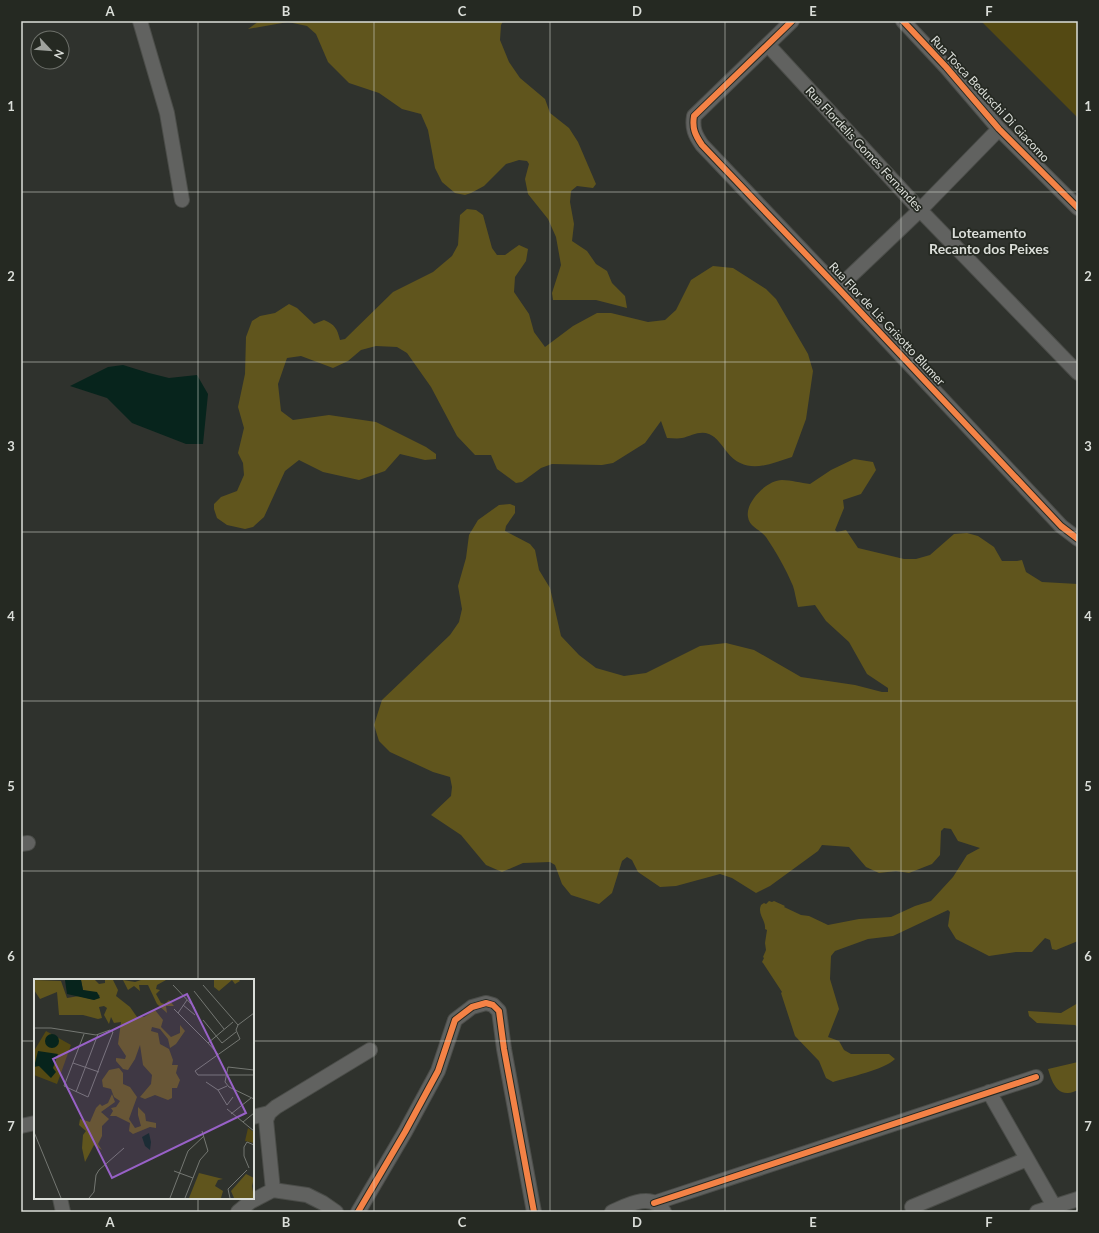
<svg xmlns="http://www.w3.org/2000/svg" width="1099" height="1233" viewBox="0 0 1099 1233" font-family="Lato,sans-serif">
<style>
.green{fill:#544913}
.forest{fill:#60551d}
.water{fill:#07241c}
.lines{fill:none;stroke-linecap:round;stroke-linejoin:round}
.street-casing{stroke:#4b4d49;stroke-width:16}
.street{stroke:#616260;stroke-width:14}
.cycleway-casing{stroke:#252922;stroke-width:8}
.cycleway{stroke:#f48246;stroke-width:6}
.grid{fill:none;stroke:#dbded9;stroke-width:1;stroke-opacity:0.55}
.labels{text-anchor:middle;stroke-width:3.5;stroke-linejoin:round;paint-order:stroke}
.street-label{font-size:12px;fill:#dbded9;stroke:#252922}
.quarter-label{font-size:14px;font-weight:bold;fill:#dbded9;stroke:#252922}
.inset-road{fill:none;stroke:#747772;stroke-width:1}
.view{fill:#9861c7;fill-opacity:0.15;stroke:#9861c7;stroke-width:2}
.inset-edge{fill:none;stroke:#dbded9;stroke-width:2}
.neatline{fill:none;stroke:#dbded9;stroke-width:1.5}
.grid-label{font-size:13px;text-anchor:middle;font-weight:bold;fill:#dbded9}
</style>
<rect width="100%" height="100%" fill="#2f322d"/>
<path class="green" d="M981 21H1078V118Z"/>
<path class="forest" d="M259 21H503L501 25 500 40 509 62 520 78 545 99 550 113 569 128 578 142 596 184 593 188 577 186 571 191 570 202 574 224 572 241 587 251 596 264 607 271 612 283 625 296 627 308 596 300H553L552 293 561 265 556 237 548 219 528 194 525 179 529 164 527 161 519 160 506 164 484 186 471 193 465 195 455 193 442 182 435 168 428 130 421 114 402 109 379 93 349 83 328 62 316 34 307 26 288 22 248 29Z
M467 209 476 210 483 215 492 248 497 255H505L519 245 528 249 526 261 515 277 514 292 529 314 534 332 545 347 573 326 597 313H611L648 322 665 320 676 310 691 280 713 266 733 268 766 289 776 299 808 354 813 371 806 419 792 457C768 465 745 475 727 452 722 446 717 437 709 434 700 430 691 436 682 438 677 439 672 438 667 438L661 421 645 443 613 463 602 465 552 464 541 468 522 482 516 483 497 469 491 455H475L457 436 431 387 407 353 397 347 376 346 361 350 348 361 333 368 301 356 287 358 278 384 281 411 293 420 329 415 376 422 426 447 436 454V459L425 460 400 454 385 471 359 480 323 472 299 460 285 471 264 517 253 527 245 529 227 525 217 518 214 509V504L221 497 237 491 244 475 243 463 238 453 244 428 238 407 245 374 246 337 252 321 260 316 275 313 289 304 297 308 314 324 324 320C335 325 337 328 340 340L345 339 393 292 433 272 452 256 458 245 460 215Z
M854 459 873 462 876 470 861 494 843 500 844 508 835 530 837 532 846 530 858 548 904 559H916L930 555 954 534 967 533 978 536 994 547 1002 561H1017L1022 560 1026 572 1042 582 1078 584V941L1056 950 1052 949 1050 940 1045 938 1032 952H1016L989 956 956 939 948 926 950 912 948 910 893 936 868 939 835 951 831 956 830 979 839 1009 828 1037 839 1041 844 1050 851 1054H889L895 1059C884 1070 849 1077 833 1082L826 1078 819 1061 795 1036 781 993 782 992 763 963 762 962 764 958 763 957 766 950 765 943 767 930 765 929C766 920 757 914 761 905L764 903 766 904 769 901 772 902 774 901 785 906 784 907 801 915 809 916 828 925 859 919 891 917 915 906 931 901 953 877 967 855 980 848 958 841 951 829 944 828 941 831 940 855 932 864 909 873 896 871 879 873 866 867 849 847 822 845 818 851 770 886 756 893 732 878 720 874 676 886 660 887 638 872 632 860 627 857 622 861 612 893 599 904 571 895 562 884 555 865 550 862 523 863 502 872 486 865 461 835 431 815 451 796 452 787 450 777 433 772 390 752 379 741 374 725 382 700 450 635 459 622 462 609 458 586 466 558 469 535 478 520 499 505 510 504 515 506V513L506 526 505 531 530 544 535 550 539 570 550 588 561 636 579 655 596 668 624 676 646 673 700 646 726 643 754 650 801 677 855 685 882 692H888V688L867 674 849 642 826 621 815 605 798 607C796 600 795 592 793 586 786 569 776 552 766 537 761 530 749 527 748 517 745 502 767 480 782 480 791 480 801 483 810 484L831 470Z
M1078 1003V1027L1075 1025 1037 1023 1029 1016 1028 1011 1061 1013Z
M1078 1062V1090C1075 1091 1071 1093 1068 1093 1055 1094 1051 1078 1048 1069Z"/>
<path class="water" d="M123 365 149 373 169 378 197 375 208 394 203 444H186L132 423 107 398 70 386 108 367Z"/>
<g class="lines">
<g class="street-casing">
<path id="street" d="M140 21 167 113 182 200
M792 21 694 116C692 128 695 135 702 145L838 288 1061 526 1078 539
M903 21 946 67 999 129 1078 208
M768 45 920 210 1078 373
M838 288 920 210 999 129
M21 844 28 843
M989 1092 1054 1206
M253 1117 269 1113
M21 1126 35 1123
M273 1190 266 1120 269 1113 276 1107 370 1050
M60 1198 63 1212
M654 1203 1036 1077
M912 1207 1027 1159
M238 1212 250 1202 273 1190 307 1195 323 1203 336 1212
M358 1212 405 1132 438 1071 455 1020 472 1007 486 1003 493 1005 499 1011 504 1049 534 1212
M612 1212C627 1205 653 1191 664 1212
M1037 1212 1078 1199"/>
</g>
<use href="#street" class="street"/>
<g class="cycleway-casing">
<path id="cycleway" d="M792 21 694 116C692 128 695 135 702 145L838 288 1061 526 1078 539
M903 21 946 67 999 129 1078 208
M654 1203 1036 1077
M358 1212 405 1132 438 1071 455 1020 472 1007 486 1003 493 1005 499 1011 504 1049 534 1212"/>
</g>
<use href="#cycleway" class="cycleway"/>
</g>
<path class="grid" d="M198 21V980M374 21V1212M550 21V1212M725 21V1212M901 21V1212M21 192H1078M21 362H1078M21 532H1078M21 701H1078M21 871H1078M21 1041H35M253 1041H1078M198 1198V1212"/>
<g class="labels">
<g class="street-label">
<text transform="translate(990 99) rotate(47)" y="4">Rua Tosca Beduschi Di Giacomo</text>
<text transform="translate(864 149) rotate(47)" y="4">Rua Flordelis Gomes Fernandes</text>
<text transform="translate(887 324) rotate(47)" y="4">Rua Flor de Lis Grisotto Blumer</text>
</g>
<g class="quarter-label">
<text x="989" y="238">Loteamento<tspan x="989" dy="16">Recanto dos Peixes</tspan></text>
</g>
</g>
<g transform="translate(34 979)">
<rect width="220" height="220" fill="#2f322d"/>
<path d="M12 52 37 66 23 105 0 96V72ZM214 149 220 153V164L211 162Z" fill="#544913"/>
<path d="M0 1 27 2 33 19 45 17 60 21 66 17 64 15 49 11 47 1H61L65 5 71 4V1H79L84 11 82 17 96 28 103 38H110L121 31 129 41 127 48 137 58 146 54V46L151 52 142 65 136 69 134 60 126 50 118 48 117 52 124 54 126 65 135 70 139 81 138 86H144L142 94 146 101 143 109H138V119L134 121 121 116 111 120 106 118 117 105 118 96 109 86 106 66 101 80 94 91 89 90 82 82V79L91 80 92 77 84 65 87 43 80 44 77 38 75 45 70 36 73 29 70 27 65 28 68 39 64 40 49 36H25L23 13 6 20 0 11ZM89 1 101 3 107 1H132L123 6 122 10 126 11 122 15 127 24 131 25 135 21 140 27H132L133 34 123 25 114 6H105L106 12 100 7 94 11ZM180 1H205L206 2 201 5 198 1 185 12 180 8ZM85 89 89 94V105L96 108 103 118 95 140 101 149 107 147 104 136V128L111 135 112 142 122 144V149L116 148 99 155 95 152 96 144 82 137H76L79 132 77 129 82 128 86 122 80 118 77 110 69 108 68 101 75 91ZM78 115 81 123 67 133 75 140 68 147V157L64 165 68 171 60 166 51 183 48 169 49 156 52 152 45 146 46 140 56 143 62 129 66 125 68 127 74 124ZM165 194 189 200 184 201 181 207 189 212 187 219H155ZM212 195 220 199 218 207 220 219H200L197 212Z" fill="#60551d"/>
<path d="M31 1H47L49 11 63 13 66 19 60 21 33 15ZM11 62a7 7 0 1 1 14 0a7 7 0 1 1-14 0ZM4 72 24 75 19 89 22 93 17 99 5 87 0 88ZM115 154 117 163 116 171 111 167 108 158Z" fill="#07241c"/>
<path class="inset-road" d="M139 6 161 29M169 6 204 46M160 12 190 50M149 26 161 36M140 30 174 64M144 34 153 21M220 34 204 46 202 51 206 60 161 92 164 96H220M169 41 188 64 202 53M0 49H17L62 56 76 51 79 53 54 118 30 107 50 55M184 75 174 64 199 43M39 84 65 93M220 91 194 88 191 103 195 108 220 120M172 103 184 111 193 107M184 111 193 126 199 118M42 113 64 55M193 130 220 152M197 135 217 119M209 143 220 134M0 153 27 219M215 189 210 177V168L213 163 220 166M140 192 159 199M55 219 60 213 62 196 65 191 90 169M136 219 154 172 170 157M151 219 166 181 174 172 168 152M196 219 194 210 213 191"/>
<path class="view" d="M153 15 212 134 78 199 19 80Z"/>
<rect width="220" height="220" class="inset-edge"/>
</g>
<rect width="1099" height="1233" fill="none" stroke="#252922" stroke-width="44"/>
<g transform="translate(50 50) rotate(116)"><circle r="19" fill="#252922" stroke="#6e716b"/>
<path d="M0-3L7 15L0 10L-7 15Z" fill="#9fa29d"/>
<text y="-6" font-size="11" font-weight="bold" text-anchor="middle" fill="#dbded9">N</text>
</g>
<rect x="22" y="22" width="1055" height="1189" class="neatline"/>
<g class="grid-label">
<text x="110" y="16">A</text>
<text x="286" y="16">B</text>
<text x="462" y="16">C</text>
<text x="637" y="16">D</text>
<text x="813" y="16">E</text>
<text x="989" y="16">F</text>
<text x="11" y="111">1</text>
<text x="1088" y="111">1</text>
<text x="11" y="281">2</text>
<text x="1088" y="281">2</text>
<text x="11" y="451">3</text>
<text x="1088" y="451">3</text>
<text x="11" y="621">4</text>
<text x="1088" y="621">4</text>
<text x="11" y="791">5</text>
<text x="1088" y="791">5</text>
<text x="11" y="961">6</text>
<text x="1088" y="961">6</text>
<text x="11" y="1131">7</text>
<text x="1088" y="1131">7</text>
<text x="110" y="1227">A</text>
<text x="286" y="1227">B</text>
<text x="462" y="1227">C</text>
<text x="637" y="1227">D</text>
<text x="813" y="1227">E</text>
<text x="989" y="1227">F</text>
</g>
</svg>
